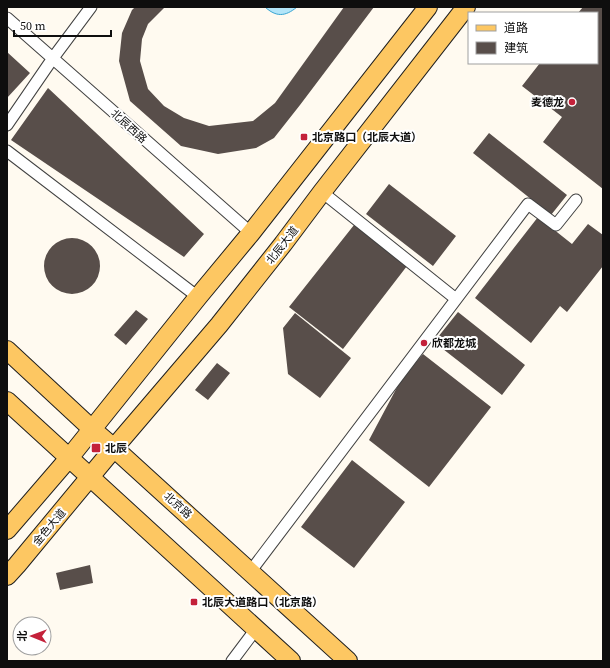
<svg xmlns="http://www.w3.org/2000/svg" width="610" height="668" viewBox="0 0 610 668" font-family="'Source Serif 4','Noto Sans SC',serif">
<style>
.water{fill:#b3e5f8;stroke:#37a4d2}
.building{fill:#584e4a}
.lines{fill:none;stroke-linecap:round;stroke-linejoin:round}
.street-casing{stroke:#414141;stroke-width:13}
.primary-casing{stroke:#1f1f1f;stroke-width:20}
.street{stroke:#fff;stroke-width:11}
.primary{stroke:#fdc762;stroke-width:18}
.poi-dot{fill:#c4213a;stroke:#fff;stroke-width:1.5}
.labels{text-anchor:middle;stroke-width:4;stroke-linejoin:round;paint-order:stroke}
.poi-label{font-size:11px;font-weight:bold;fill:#0e0e0e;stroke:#fff;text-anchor:start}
.street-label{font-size:11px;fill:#0e0e0e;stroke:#fff}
</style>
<rect width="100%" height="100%" fill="#fffaf0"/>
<path class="water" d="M265 7H297C285 17 276 17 265 7Z"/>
<path class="building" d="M135 7H165L148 24 142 39 140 61 148 89 164 106 184 118 209 126 253 121 275 103 344 7H374L300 105 274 138 256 148 218 154 181 146 130 101 119 61 122 33 132 10Z
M583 7H603V189L543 142 562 117 522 86 540 63H597V13H578Z
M7 52 30 73 7 98Z
M48 88 204 234 184 257 11 140Z
M489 133 567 195 551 215 473 153Z
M389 184 456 236 433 266 366 214Z
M538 217 572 244 588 224 603 235V266L567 312 560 306 531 343 475 298Z
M354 225 407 266 343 349 289 307Z
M44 266a28 28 0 1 1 56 0a28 28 0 1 1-56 0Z
M136 310 148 319 126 345 114 335Z
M458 312 525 365 502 395 434 342Z
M295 313 351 358 320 398 288 374 283 328Z
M423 354 491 407 429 487 369 440 402 378Z
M217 363 230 373 208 400 195 390Z
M352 460 405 502 354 568 301 527Z
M90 565 93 583 60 590 56 573Z"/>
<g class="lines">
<g class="street-casing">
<path id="street" d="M7 18 251 233
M7 125 53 58 91 7
M7 151 198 297
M322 192 456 299
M250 572 528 204 556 225 576 200
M232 661 256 629"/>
</g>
<g class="primary-casing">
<path id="primary" d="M7 350 92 429 114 448 348 661
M7 401 291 661
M7 530 69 458 198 297 251 233 428 7
M7 576 17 565 114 448 219 325 283 244 322 192 466 7"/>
</g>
<use href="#street" class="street"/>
<use href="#primary" class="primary"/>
</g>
<g class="poi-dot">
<circle cx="572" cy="102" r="4"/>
<rect x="300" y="133" width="8" height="8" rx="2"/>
<circle cx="424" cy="343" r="4"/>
<rect x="91" y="443" width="10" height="10" rx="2"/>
<rect x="190" y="598" width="8" height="8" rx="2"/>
</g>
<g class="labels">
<g class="poi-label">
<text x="564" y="106" text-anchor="end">麦德龙</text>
<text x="312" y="141">北京路口（北辰大道）</text>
<text x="432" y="347">欣都龙城</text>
<text x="105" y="452">北辰</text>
<text x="202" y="606">北辰大道路口（北京路）</text>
</g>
<g class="street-label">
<text transform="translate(129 126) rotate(42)" y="4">北辰西路</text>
<text transform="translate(282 245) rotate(-52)" y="4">北辰大道</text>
<text transform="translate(178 505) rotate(42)" y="4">北京路</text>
<text transform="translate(49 527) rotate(-50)" y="4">金色大道</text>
</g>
</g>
<rect width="610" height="668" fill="none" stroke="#0e0e0e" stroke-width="16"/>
<rect x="468" y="12" width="130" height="52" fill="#ffffff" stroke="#9f9f9f"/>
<rect x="476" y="25" width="20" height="6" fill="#fdc762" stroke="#9f9f9f"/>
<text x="504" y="32" font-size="12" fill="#0e0e0e">道路</text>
<rect x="476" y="42" width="20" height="12" fill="#584e4a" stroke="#9f9f9f"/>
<text x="504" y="52" font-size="12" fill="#0e0e0e">建筑</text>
<g transform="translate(32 636) rotate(271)"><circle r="19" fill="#ffffff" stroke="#9f9f9f"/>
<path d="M0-3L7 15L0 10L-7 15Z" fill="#c4213a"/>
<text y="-6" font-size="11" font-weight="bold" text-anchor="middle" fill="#0e0e0e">北</text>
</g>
<path d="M14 30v6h97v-6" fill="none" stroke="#0e0e0e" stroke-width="2"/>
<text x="20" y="30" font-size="12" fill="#0e0e0e" stroke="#ffffff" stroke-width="3" paint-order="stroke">50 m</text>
</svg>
